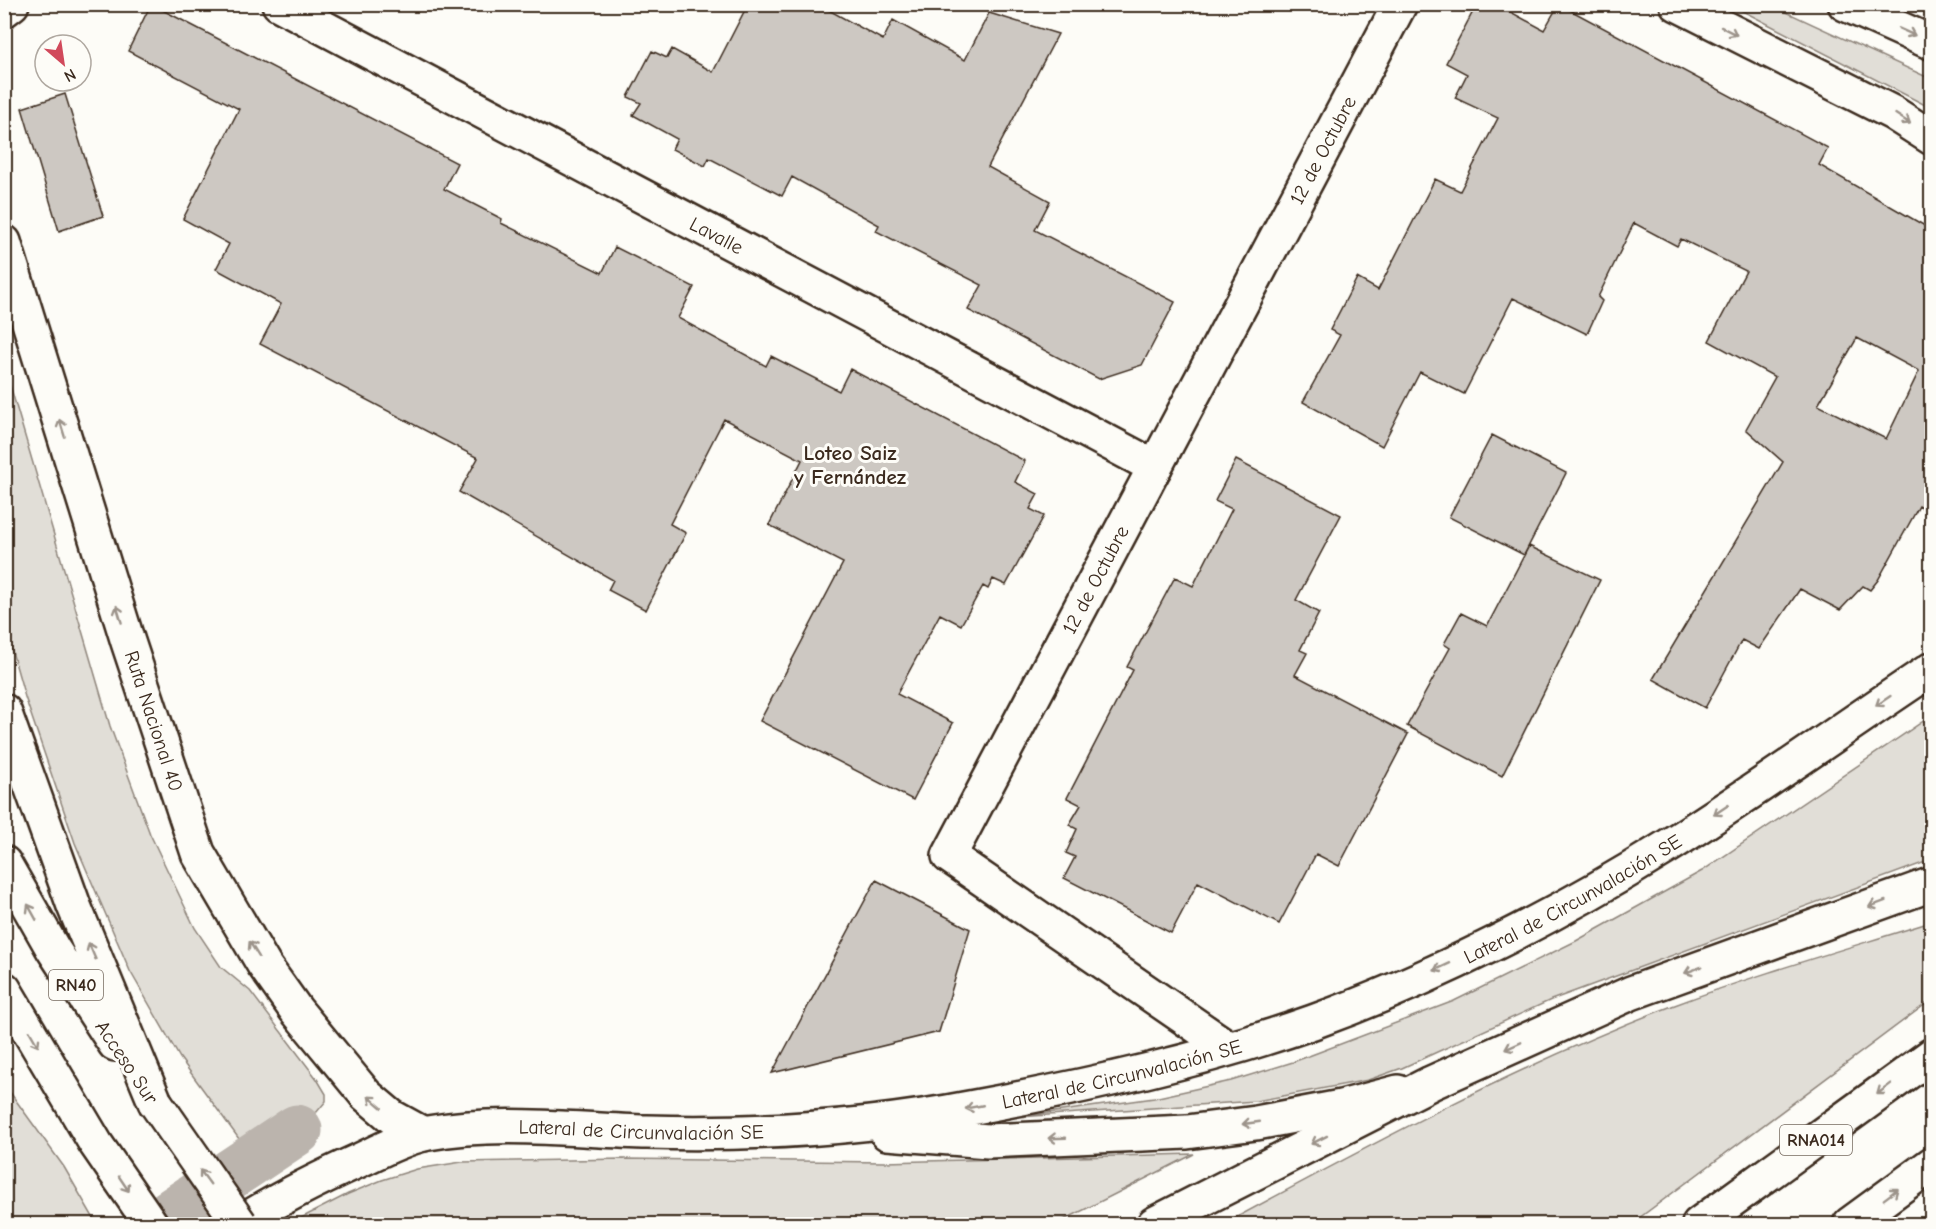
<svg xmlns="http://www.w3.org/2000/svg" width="1936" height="1229" viewBox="0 0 1936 1229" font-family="'Comic Neue',sans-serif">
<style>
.green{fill:#e1ded7;stroke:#8e847a;stroke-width:1.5}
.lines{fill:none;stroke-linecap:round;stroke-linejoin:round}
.canal{stroke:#bbb4ad;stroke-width:51}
.building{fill:#cdc8c2;stroke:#3b2a1e;stroke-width:1.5;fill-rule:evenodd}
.minor-casing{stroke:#3b2a1e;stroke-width:38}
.major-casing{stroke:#3b2a1e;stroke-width:38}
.highway-casing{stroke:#3b2a1e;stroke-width:38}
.minor{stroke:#fdfcf7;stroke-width:33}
.major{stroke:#fdfcf7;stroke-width:33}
.highway{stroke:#fdfcf7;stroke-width:33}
.highway-bridge-casing{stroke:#3b2a1e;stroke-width:38;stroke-linecap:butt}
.highway-bridge{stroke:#fdfcf7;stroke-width:33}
.oneway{stroke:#9c938a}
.labels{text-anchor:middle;stroke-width:6;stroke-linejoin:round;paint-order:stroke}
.shield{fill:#fdfcf7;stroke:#75695f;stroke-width:1.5}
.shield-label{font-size:18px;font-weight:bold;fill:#3b2a1e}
.street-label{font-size:20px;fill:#3b2a1e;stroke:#fdfcf7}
.neighbourhood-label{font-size:21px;font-weight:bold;fill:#3b2a1e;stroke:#fdfcf7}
</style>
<rect width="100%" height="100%" fill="#fdfcf7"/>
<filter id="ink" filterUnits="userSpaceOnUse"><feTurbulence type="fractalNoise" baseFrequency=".0167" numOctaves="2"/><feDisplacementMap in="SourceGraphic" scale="12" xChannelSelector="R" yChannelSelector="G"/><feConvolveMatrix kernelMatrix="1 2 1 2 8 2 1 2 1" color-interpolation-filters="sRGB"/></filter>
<g filter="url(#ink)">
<path class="green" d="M1731 5H1771L1931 79V108Z
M5 368 110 726 150 834 195 928 221 967 250 991 317 1079 326 1094V1101L311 1119 250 1154 180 1058 130 971 75 843 25 697 5 627Z
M1931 716V860L1551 1000 1402 1068 1368 1080 1256 1101 1019 1117 1154 1098 1231 1081 1293 1062 1454 1001 1576 941 1702 871Z
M1931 922V1000L1631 1224H1224C1370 1145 1516 1066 1672 1006 1757 974 1845 949 1931 922Z
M4 1084 64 1167 97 1224H5Z
M1194 1154 1056 1224H303L299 1219 348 1194 382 1180 417 1169 462 1162 624 1159 885 1162Z"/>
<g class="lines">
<path class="canal" d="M156 1224 297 1130"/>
</g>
<path class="building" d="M151 4 457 163 444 189 502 219 501 223 602 273 615 247 694 287 678 318 766 366 771 356 839 391 850 369 1025 461 1015 482 1038 494 1030 509 1044 516 1006 585 993 579 988 589 983 586 961 625 940 614 897 694 953 723 913 800 760 721 843 563 769 525 802 460 724 419 670 524 686 533 646 610 608 590 613 580 459 492 478 458 260 344 281 304 216 269 229 244 183 219 239 109 128 51Z
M748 4H818L883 40 893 20 965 60 989 13 1058 34 988 167 1050 201 1035 230 1175 302 1142 365 1099 379 968 310 982 285 876 231 879 225 792 177 782 196 709 158 705 166 672 149 677 139 633 115 641 103 628 97 652 51 667 58 672 49 713 72Z
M1477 4H1496L1544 30 1559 4 1828 148 1819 165 1932 230V513L1919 506 1878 580 1870 590 1863 586 1840 610 1800 589 1759 649 1742 640 1705 708 1653 679 1783 462 1746 429 1775 377 1709 341 1746 271 1681 239 1677 246 1634 223 1598 297 1602 301 1587 334 1513 298 1464 394 1420 372 1382 446 1303 402 1340 335 1330 330 1357 278 1378 290 1435 179 1460 191 1498 118 1455 98 1467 74 1446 63ZM1857 338 1919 371 1886 439 1818 405Z
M65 94 103 216 59 231 22 108Z
M1492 435 1566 473 1524 555 1449 517Z
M1236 460 1341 515 1296 600 1319 613 1300 650 1307 653 1295 675 1408 734 1339 866 1316 854 1279 924 1198 882 1171 933 1064 878 1075 857 1066 853 1077 829 1069 825 1081 805 1067 798 1133 670 1127 667 1175 577 1193 586 1232 509 1215 501Z
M1529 546 1600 580 1502 776 1407 726 1450 648 1444 644 1461 613 1487 626Z
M876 880 970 929 939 1032 772 1073Z"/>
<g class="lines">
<g class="minor-casing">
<g id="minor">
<path id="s1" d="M279 4 1155 467"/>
<path d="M1677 4 1893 113 1932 138"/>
<path d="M4 10 12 4"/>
<path id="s2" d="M4 242 128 642 198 853 264 965 296 1010 366 1095 392 1117 423 1134"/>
<path id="s3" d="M1227 1047 949 856 1400 4"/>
<path d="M887 1133 988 1141 1187 1132 1256 1123 1341 1107 1398 1092"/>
<path id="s4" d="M239 1224C277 1199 318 1179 360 1160 381 1150 404 1138 428 1133 499 1120 575 1130 647 1132 757 1135 867 1128 975 1107 1087 1086 1206 1060 1313 1022 1432 979 1558 915 1665 848 1756 791 1843 728 1932 669"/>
</g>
</g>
<g class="major-casing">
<path id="major" d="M1845 4 1932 43"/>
</g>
<g class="highway-casing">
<path id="highway" d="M4 711 74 906 155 1102
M4 863 53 949 115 1044
M4 989 96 1144 151 1224
M1154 1224 1431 1083 1631 993 1932 884
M1699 1224 1932 1055
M1850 1224 1932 1164"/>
</g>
<use href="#minor" class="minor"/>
<use href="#major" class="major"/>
<use href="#highway" class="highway"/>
<g class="highway-bridge-casing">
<path id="highway-bridge" d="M155 1102 240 1224"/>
</g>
<use href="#highway-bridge" class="highway-bridge"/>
</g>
<defs><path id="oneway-shaft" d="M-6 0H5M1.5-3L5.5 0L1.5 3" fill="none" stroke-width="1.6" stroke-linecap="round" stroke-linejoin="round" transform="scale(1.5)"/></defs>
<g class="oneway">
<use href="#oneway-shaft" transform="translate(1729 31) rotate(27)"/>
<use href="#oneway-shaft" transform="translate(1907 32) rotate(24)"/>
<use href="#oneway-shaft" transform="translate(1903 119) rotate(33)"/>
<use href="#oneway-shaft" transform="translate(62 428) rotate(-107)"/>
<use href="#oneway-shaft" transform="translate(119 614) rotate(-107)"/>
<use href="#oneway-shaft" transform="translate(1883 701) rotate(146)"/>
<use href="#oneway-shaft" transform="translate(1721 810) rotate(146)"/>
<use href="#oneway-shaft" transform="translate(1877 904) rotate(160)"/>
<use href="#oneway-shaft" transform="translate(32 912) rotate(-119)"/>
<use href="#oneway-shaft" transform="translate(254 949) rotate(-122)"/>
<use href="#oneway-shaft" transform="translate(92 951) rotate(-113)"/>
<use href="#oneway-shaft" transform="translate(1442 967) rotate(155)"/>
<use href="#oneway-shaft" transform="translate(1693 970) rotate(160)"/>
<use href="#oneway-shaft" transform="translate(34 1039) rotate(60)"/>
<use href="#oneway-shaft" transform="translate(1513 1046) rotate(156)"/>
<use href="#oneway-shaft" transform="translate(1884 1089) rotate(143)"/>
<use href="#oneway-shaft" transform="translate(375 1102) rotate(-139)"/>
<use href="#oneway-shaft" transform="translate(974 1107) rotate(169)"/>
<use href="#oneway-shaft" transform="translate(1251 1123) rotate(172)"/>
<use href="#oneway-shaft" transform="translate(1057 1138) rotate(178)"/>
<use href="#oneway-shaft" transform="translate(1319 1140) rotate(153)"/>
<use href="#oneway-shaft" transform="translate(205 1177) rotate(-126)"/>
<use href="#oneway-shaft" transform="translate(124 1184) rotate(56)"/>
<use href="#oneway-shaft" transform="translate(1891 1194) rotate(-37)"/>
</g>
</g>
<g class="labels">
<g class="shield">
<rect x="49" y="970" width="54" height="30" rx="4.5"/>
<rect x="1780" y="1125" width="72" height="30" rx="4.5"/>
</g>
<g class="shield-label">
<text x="76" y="991">RN40</text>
<text x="1816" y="1146">RNA014</text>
</g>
<g class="street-label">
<text dy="7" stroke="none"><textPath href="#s3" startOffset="1136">12 de Octubre</textPath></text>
<text dy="7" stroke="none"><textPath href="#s1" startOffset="495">Lavalle</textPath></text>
<text dy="7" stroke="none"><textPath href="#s3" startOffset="650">12 de Octubre</textPath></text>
<text dy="7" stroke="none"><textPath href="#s2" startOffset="502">Ruta Nacional 40</textPath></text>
<text dy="7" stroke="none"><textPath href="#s4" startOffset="1396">Lateral de Circunvalación SE</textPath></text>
<text transform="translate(127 1062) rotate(56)" y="7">Acceso Sur</text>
<text dy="7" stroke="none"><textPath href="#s4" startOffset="910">Lateral de Circunvalación SE</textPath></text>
<text dy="7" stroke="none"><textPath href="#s4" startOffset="424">Lateral de Circunvalación SE</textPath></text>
</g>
<g class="neighbourhood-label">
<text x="850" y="460">Loteo Saiz<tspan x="850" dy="24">y Fernández</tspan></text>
</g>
</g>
<rect width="1936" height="1229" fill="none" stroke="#fdfcf7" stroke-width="24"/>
<rect x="12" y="12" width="1912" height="1205" fill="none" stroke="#3b2a1e" stroke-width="2" filter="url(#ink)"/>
<g transform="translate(63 63) rotate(151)"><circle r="28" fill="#fdfcf7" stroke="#afa8a0" stroke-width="1.5"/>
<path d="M0-4.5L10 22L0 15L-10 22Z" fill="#d1495b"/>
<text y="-9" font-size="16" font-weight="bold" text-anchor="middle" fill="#3b2a1e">N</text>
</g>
</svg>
